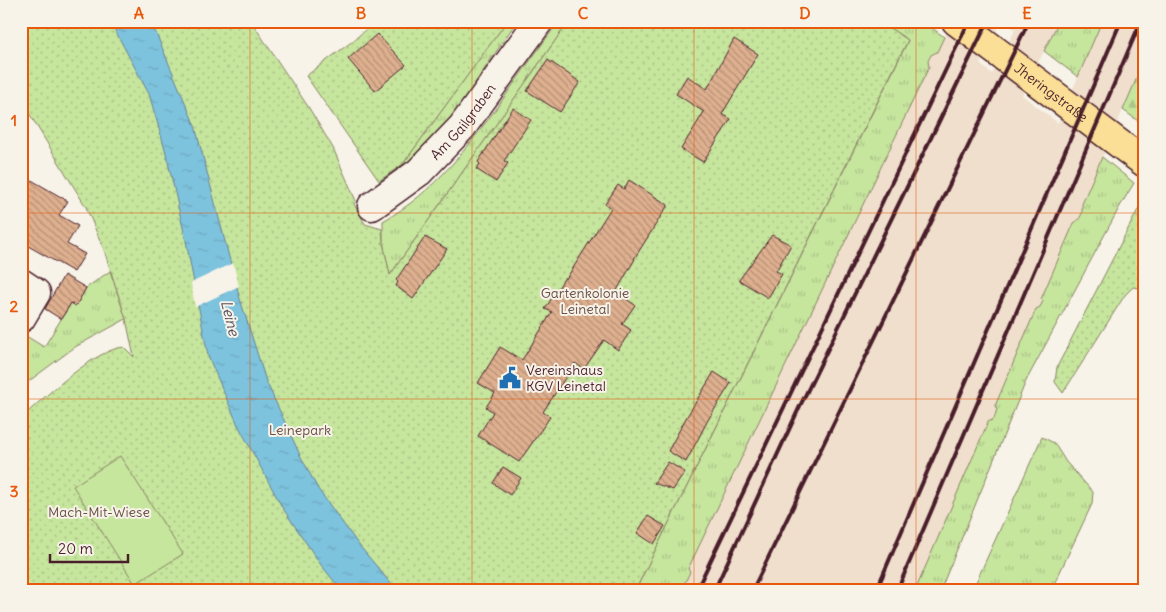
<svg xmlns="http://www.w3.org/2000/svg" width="1166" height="612" viewBox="0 0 1166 612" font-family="Delius,sans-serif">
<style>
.built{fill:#f0dfcd;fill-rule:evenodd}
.grass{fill:url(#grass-tufts);stroke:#888264}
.forest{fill:url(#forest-firs);stroke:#888264}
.park{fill:url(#park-dots);stroke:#888264}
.pitch{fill:#c6e59d;stroke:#888264}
.water{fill:url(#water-ripples);stroke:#698196}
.pier{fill:#f7f3e8}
.building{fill:url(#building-back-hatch);stroke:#4a1f2b}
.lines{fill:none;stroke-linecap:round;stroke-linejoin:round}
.minor-casing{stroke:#4a1f2b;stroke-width:31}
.major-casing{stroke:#4a1f2b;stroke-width:31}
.minor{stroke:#f7f3e8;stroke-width:28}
.major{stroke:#fbdf96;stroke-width:28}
.rail{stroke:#4a1f2b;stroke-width:4}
.grid{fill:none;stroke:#e8590c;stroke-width:1;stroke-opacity:0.55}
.labels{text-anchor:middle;stroke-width:4;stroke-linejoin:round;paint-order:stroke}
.street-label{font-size:14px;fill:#4a1f2b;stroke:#f7f3e8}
.park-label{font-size:14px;fill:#695048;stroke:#f7f3e8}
.poi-label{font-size:14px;fill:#4a1f2b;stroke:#f7f3e8;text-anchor:start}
.water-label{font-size:15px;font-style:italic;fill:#595060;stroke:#f7f3e8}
.neatline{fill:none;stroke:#e8590c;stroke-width:2}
.grid-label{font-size:16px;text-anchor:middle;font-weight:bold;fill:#e8590c}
</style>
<defs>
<pattern id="grass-tufts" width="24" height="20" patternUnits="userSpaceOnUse" patternTransform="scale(1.25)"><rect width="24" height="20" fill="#c6e59d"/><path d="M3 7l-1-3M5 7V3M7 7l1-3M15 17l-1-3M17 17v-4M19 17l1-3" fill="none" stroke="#acc487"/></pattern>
<pattern id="forest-firs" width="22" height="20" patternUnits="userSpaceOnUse" patternTransform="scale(1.25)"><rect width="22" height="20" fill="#c6e59d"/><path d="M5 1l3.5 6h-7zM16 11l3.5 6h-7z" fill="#acc487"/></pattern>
<pattern id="park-dots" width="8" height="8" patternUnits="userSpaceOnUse" patternTransform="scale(1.25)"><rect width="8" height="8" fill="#c6e59d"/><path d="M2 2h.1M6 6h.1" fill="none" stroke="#acc487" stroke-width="1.8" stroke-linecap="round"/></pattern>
<pattern id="water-ripples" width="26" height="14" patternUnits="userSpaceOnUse" patternTransform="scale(1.25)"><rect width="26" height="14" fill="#7dc3dd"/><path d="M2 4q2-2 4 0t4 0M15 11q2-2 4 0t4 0" fill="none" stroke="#6ea7be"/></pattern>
<pattern id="building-back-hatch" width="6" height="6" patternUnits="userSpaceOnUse" patternTransform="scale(1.25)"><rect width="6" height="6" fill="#deb08f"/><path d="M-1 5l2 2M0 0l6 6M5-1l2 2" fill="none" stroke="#b68f75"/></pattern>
</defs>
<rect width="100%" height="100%" fill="#f7f3e8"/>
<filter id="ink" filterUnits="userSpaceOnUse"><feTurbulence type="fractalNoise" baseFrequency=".02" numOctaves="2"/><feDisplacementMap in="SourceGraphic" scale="10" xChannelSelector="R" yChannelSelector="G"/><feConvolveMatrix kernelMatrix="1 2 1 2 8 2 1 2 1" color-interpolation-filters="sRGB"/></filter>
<g filter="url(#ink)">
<path class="built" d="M952 21H1001L980 64 992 74 1015 30 1004 21H1145V59L1082 204 1083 211 1079 220 1074 223 1043 301 1040 307 1036 309 995 406 997 409 994 419 988 422 915 591H681L690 572 688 569 929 67 928 61 931 55 937 52ZM1044 51 1078 77 1058 123 1022 95Z"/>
<path class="grass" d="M507 21H517L427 154 382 184 379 181 403 164Z
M559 21H569L390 275 383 243V221C434 193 469 146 503 99 521 73 540 47 559 21Z
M879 21H923L944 37 937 52 931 55 928 61 929 67 688 569 690 572 681 591H635L907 43 908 40Z
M1059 21H1102L1078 77 1044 51Z
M1102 157 1134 183 1119 208 1026 381 940 591H915L988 422 994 419 997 409 995 406 1036 309 1040 307 1043 301 1041 299 1074 223C1081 219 1083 213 1082 204Z
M110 271 126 319 75 347 21 387V344L26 336 44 347 71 303 76 305 86 288Z
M1042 437 1054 443 1066 462 1093 492 1092 504 1051 591H972Z"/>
<path class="forest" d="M1145 59V126L1123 110Z"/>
<path class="park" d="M21 21H251L309 108 333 148 356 201 354 204 365 224 382 229 383 243 390 275 569 21H879L908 40 635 591H21V418C44 398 95 349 124 347L134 357 126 319 104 250 86 207 21 100Z
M375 21H507L403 164 379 181 306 76 354 40Z
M1145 196V289L1133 287 1125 295 1063 393 1055 382 1057 367Z"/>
<path class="pitch" d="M120 456 183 554 135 584 73 486Z"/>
<path class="water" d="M110 21H149L156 33 195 126 240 299 266 381 300 455 318 489 358 544 397 591H342L321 565 282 507 238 425 208 356 186 241 165 149 149 94Z"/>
<path class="pier" d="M233 263 239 286 195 307 191 283Z"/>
<path class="building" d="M377 34 406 65 375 91 348 59Z
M734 39 758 54 722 114 731 119 703 162 681 149 704 112 676 94 687 76 707 89Z
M548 60 580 82 560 112 527 91Z
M513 108 531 120 504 161 508 163 496 182 476 169 480 164 478 162Z
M21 174 68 201 59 215 78 226 67 244 85 254 74 272 21 242Z
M629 180 668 205 634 259H635L616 292 635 305 622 324 631 330 618 350 604 340 584 369 575 363 543 412 550 417 519 462 478 436 493 412 486 407 495 393 478 383 500 347 522 360 552 312 545 309 565 277 566 279 611 208 605 204 618 185 624 189Z
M772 235 791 245 776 271 782 274 768 298 739 280Z
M425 237 447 249 413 299 396 286 398 282 396 280Z
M64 275 86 288 76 306 71 303 61 319 45 309Z
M714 372 731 383 708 420 686 462 668 451 686 418Z
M668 462 685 472 673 490 654 483Z
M503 467 521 478 510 495 493 483Z
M648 516 665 526 654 544 637 533Z"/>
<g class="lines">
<g class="minor-casing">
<g id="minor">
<path id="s1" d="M372 206 419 172 462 127 539 21"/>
<path d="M21 283 36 293 21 318"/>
</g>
</g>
<g class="major-casing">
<g id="major">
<path id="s2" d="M956 21 1145 163"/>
</g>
</g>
<use href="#minor" class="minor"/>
<use href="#major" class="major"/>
<path class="rail" d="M696 591 969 21
M714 591 800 406 988 21
M752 591 1029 21
M876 591 1121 21
M897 591 1141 21"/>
</g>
</g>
<path class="grid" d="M250 21V591M472 21V591M694 21V591M916 21V591M21 213H1145M21 399H1145"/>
<defs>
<g id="civic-bare" transform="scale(1.725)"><path d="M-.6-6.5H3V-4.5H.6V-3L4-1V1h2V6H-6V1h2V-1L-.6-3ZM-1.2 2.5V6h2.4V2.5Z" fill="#1f6fb2" stroke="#f7f3e8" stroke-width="2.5" paint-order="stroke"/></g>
</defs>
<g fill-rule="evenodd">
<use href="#civic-bare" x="510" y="378"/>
</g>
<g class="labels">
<g class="street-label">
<text dy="5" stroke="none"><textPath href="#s2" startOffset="119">Jheringstraße</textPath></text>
<text dy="5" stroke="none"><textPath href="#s1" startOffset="125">Am Gailgraben</textPath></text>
</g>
<g class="park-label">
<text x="585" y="298">Gartenkolonie<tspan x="585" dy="16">Leinetal</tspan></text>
<text x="300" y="435">Leinepark</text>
<text x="99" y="517">Mach-Mit-Wiese</text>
</g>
<g class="poi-label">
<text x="526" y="375">Vereinshaus<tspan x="526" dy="16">KGV Leinetal</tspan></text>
</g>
<g class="water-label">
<text transform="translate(230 318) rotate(76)" y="5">Leine</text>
</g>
</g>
<rect width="1166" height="612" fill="none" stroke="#f7f3e8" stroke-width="55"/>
<path d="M50 554v8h78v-8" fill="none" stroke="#4a1f2b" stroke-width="2.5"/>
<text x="58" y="554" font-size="15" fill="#4a1f2b" stroke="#f7f3e8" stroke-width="4" paint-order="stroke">20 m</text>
<rect x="28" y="28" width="1110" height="556" class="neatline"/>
<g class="grid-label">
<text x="139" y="19">A</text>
<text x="361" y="19">B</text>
<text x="583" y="19">C</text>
<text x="805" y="19">D</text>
<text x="1027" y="19">E</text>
<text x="14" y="126">1</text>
<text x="14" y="312">2</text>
<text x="14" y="497">3</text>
</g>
</svg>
